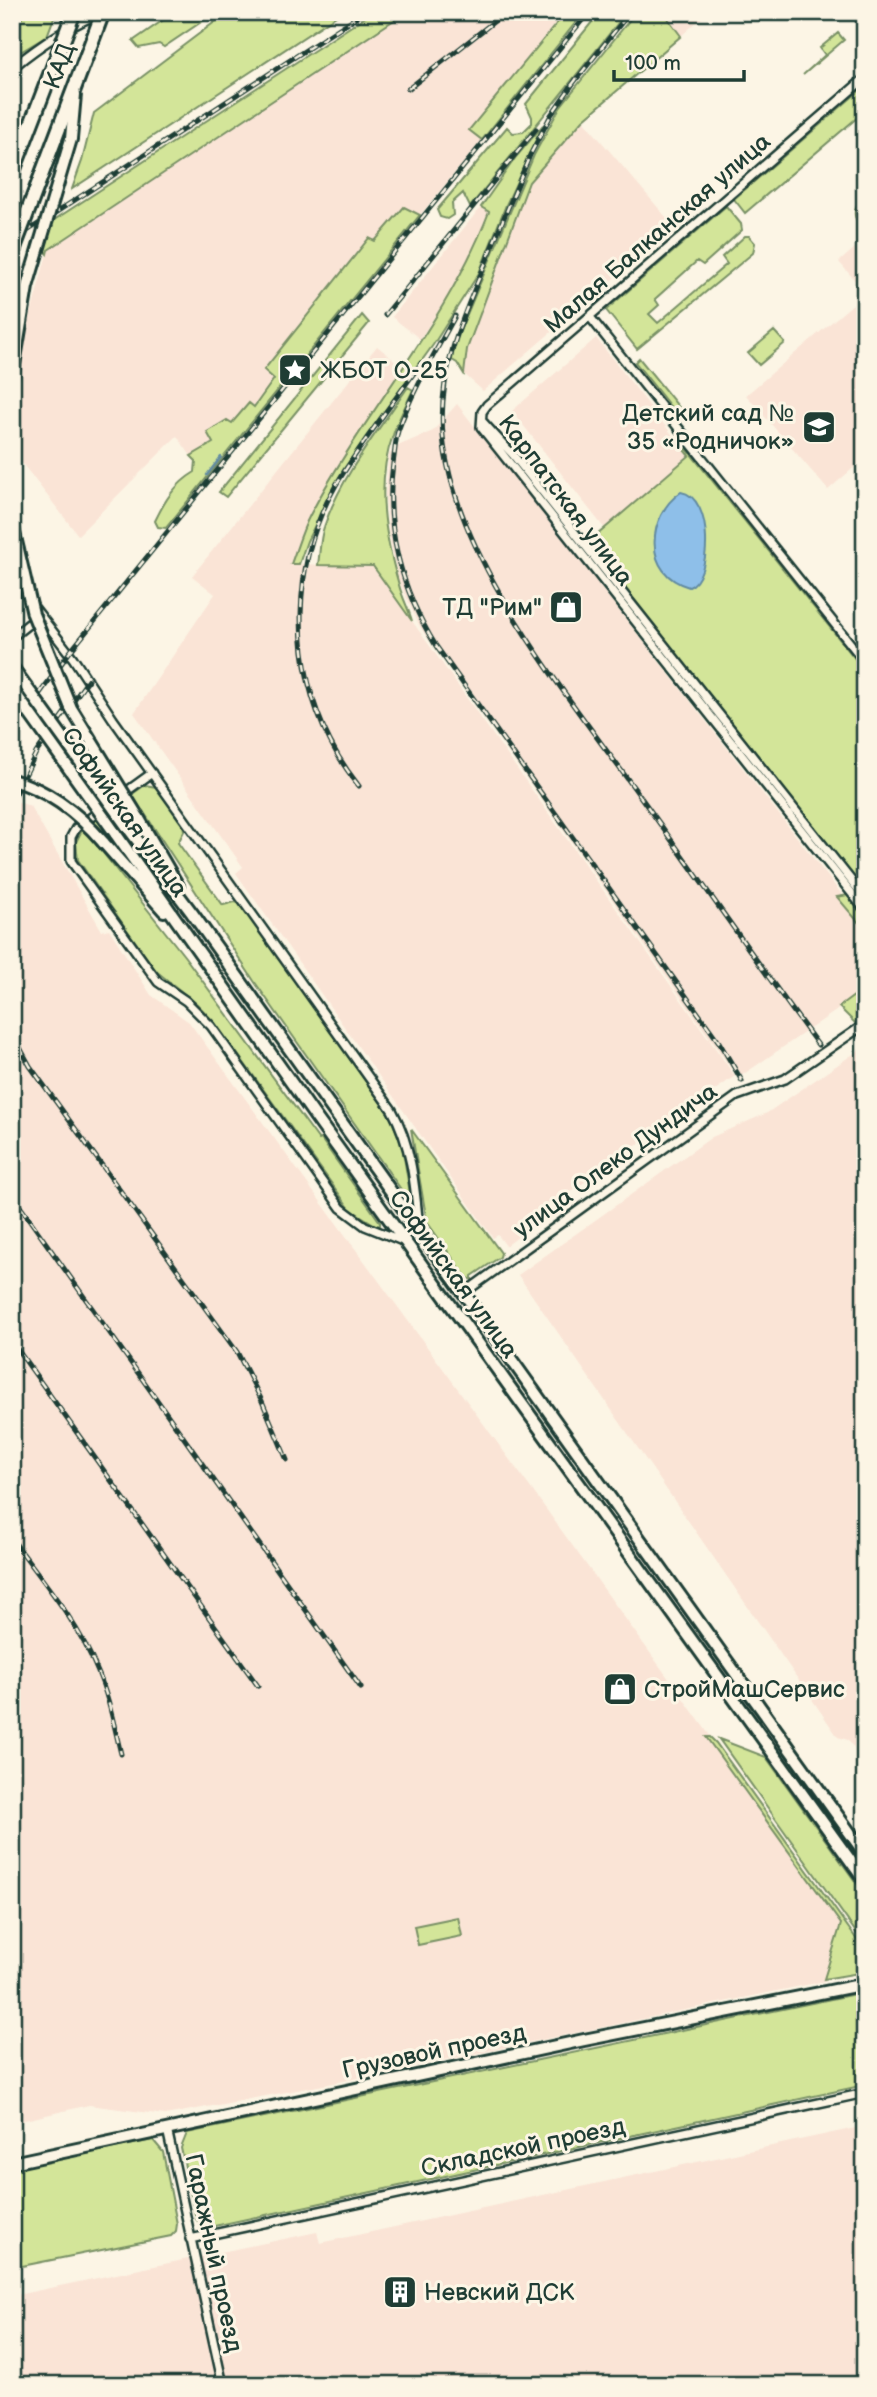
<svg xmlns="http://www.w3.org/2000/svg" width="877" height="2397" viewBox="0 0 877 2397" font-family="'Balsamiq Sans',sans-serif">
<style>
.built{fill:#fae4d6}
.green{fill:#d3e599;stroke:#799166;stroke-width:2}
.water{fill:#8ebfe9;stroke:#628ba1;stroke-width:2}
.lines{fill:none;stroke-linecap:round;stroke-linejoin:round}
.stream{stroke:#628ba1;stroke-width:2.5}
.street-casing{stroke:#1f3d34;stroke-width:12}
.secondary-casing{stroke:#1f3d34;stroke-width:16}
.primary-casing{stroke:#1f3d34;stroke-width:16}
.street{stroke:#fcf5e5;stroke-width:7}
.secondary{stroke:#fcf5e5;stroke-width:10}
.primary{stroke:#fcf5e5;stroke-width:10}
.rail-casing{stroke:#1f3d34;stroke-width:5}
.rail{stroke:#fcf5e5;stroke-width:2.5;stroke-dasharray:8;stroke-linecap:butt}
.primary-bridge-casing{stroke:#1f3d34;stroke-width:16;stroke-linecap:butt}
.highway-bridge-casing{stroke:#1f3d34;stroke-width:18;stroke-linecap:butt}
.primary-bridge{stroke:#fcf5e5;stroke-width:10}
.highway-bridge{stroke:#fcf5e5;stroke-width:12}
.labels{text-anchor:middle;stroke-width:6;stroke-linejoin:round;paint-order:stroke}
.street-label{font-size:24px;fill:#1f3d34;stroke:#fcf5e5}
.poi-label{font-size:24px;fill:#1f3d34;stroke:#fcf5e5;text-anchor:start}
</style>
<rect width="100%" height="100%" fill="#fcf5e5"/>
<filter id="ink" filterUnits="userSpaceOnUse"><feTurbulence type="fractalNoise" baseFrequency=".0143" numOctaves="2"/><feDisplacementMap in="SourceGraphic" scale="14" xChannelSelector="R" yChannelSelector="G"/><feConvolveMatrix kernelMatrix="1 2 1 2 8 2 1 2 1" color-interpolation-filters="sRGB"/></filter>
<g filter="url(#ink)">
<path class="built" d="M406 12H430L437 20 447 12H566L469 130 482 140 420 215 404 207 375 242 369 238 265 369 275 379 254 407 231 423 213 443 191 456 177 436 78 535 14 453 23 344 48 250Z
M663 12H708L681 36Z
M583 120 672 224 670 230 483 391 464 374 467 349 529 182Z
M481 207 489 212 480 235 461 276 420 339 392 317Z
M865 239V292L839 262Z
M853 304 865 317V458L828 490 746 395Z
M596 338 689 456 605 529 512 411Z
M377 346 403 367 337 469 292 564 373 566 735 1076 514 1232 518 1237 506 1246 498 1235 493 1238 236 873 243 867 134 713 215 594 192 576Z
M457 404 865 924V991L738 1078 420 627 398 579 389 535 385 495 389 454 400 445 433 431Z
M12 800 30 806 102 931 109 929 151 995 189 1022 543 1505 711 1737 844 1927 825 1981 339 2082 165 2115 89 2105 12 2123Z
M865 1046V1763L848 1740 838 1737 518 1275 712 1137 767 1113Z
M865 2126V2385H12V2296L317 2232 320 2243Z"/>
<path class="green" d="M30 12H56L47 36 12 57V20Z
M175 12H216L164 47 159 44 139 48 133 41Z
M228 12H342L72 189 82 161 94 113Z
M373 12H406L48 250 47 254 37 240 45 226Z
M566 12H584L482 140 469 130Z
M600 12H627L470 207 463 193 452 203 453 215 447 219 440 217 437 210 507 127 513 133 523 132 532 123V117L526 104Z
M636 12H663L681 36 583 120 529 182 467 349 464 374 457 363 452 360 454 345 534 155 560 107Z
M838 33 844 40 803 75 825 55 820 48Z
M865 86V111L745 213 734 199Z
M543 125 506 205 479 273 433 345 343 470 307 541 299 564H291C297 548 302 530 310 515 365 411 447 322 489 212L481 207 516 157Z
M865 202V224C854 223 853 213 857 205Z
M726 206 741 224 742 230 703 265 697 261 655 299 659 305 649 314 658 323 727 264 722 257 745 236H749L755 243 753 253 637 349 606 310Z
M404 207 420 215 166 528 158 527 155 521C165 500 175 484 195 472L196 461 191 456 213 443 207 432 227 420 232 423 249 403 254 407 274 379 264 370 369 238 375 241Z
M362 315 369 323 226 497 219 492Z
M774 331 785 343 759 365 748 353Z
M639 358 682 411 677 415 635 362Z
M408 387 413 390C406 405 398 419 393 435 375 484 385 537 399 585 402 597 409 610 412 621L373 566 318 565C320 552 320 538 324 527 341 476 378 431 408 387Z
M687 449 865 671V891L589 542 689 456 684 450Z
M145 785 156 787 183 823 184 831 178 843 223 905 235 902 241 904 390 1116 402 1145 410 1193 408 1196 405 1195 254 981 143 811 96 844 185 957 319 1140 321 1139 380 1222V1225L377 1226 350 1209 215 1023 197 1004 156 971 78 860 76 842 82 830Z
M848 895 865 916V930L837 897Z
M858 993 865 1002V1016L855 1023 839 1007Z
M411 1129 501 1253 500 1257 472 1276V1280L466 1277 427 1222Z
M706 1737H710L716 1743 865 1951V1972L824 1979 841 1924Z
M719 1739 766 1757 865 1895V1945Z
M458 1917 462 1936 418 1945 414 1926Z
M865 1992V2085L210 2227 202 2225 196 2219 181 2148 187 2133Z
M153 2140 163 2152 177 2224 176 2231 171 2236 12 2268V2169Z"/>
<path class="water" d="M681 492C714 497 712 579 689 587 643 575 646 516 681 492Z"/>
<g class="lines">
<path class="stream" d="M207 475 221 457"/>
<g class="street-casing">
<path id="street" d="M12 68C40 45 70 25 103 12
M865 78 487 405 482 412 481 427 865 910
M590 317 865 662
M482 421 514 456 865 898
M12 573 27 596
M33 606 73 658 113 719 392 1110C412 1146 415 1187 419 1228
M12 637 36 618
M152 773 76 828 71 837V861L158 982 186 1001 211 1026 341 1208 365 1226 405 1242
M464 1293 737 1096 785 1079 865 1024
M167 2129 223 2385
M190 2239 865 2093"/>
</g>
<g class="secondary-casing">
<path id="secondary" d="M12 2163 584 2040 865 1984"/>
</g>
<g class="primary-casing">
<path id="primary" d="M12 14 17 12
M138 817 178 886
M126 825 192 913 865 1854
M115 833 317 1119 865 1881
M103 842 164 911"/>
</g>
<use href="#street" class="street"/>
<use href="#secondary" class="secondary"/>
<use href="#primary" class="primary"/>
<g class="rail-casing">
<path id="rail" d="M571 86 630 12
M408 89 506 12
M12 241 364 12
M492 248C466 309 437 368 443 436 455 562 570 698 642 799 701 881 758 964 818 1045
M488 256 530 155 551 115 577 78
M385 315 536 129
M455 316C435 353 412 391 398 431 395 441 395 453 393 463 384 528 402 591 436 646L719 1042 742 1081
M12 732 69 653 589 12
M359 786C348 772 338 757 330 741 290 662 291 562 336 485 361 443 393 403 421 363
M12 802 36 753 88 680
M12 1033 30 1066 237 1352 262 1401 287 1460
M12 1195 361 1688
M12 1342 258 1686
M12 1539C43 1581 78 1622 97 1670 109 1697 114 1726 121 1754
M12 1615 18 1622"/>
</g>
<use href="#rail" class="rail"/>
<g class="primary-bridge-casing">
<path id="primary-bridge" d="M12 377 27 287 71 139 75 94
M12 524 33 614 71 708 138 817
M12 667 126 825
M12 689 115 833
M12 780C48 790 79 814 103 842"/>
</g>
<g class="highway-bridge-casing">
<path id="highway-bridge" d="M12 174 74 12
M12 253 103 12"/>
</g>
<use href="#primary-bridge" class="primary-bridge"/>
<use href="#highway-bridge" class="highway-bridge"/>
</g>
</g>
<defs>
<g id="sight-square" transform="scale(1.75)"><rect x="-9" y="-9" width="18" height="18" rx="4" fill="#1f3d34" stroke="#fcf5e5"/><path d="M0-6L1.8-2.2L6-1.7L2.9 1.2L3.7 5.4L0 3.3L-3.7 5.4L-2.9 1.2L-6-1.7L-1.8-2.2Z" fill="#fff"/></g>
<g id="school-square" transform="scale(1.75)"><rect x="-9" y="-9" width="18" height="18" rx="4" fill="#1f3d34" stroke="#fcf5e5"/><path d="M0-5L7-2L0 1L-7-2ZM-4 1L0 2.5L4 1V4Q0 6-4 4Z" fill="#fff"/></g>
<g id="shop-square" transform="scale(1.75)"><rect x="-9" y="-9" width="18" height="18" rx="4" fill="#1f3d34" stroke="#fcf5e5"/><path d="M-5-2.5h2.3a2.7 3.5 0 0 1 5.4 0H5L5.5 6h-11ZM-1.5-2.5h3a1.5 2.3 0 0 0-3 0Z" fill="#fff"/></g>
<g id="building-square" transform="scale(1.75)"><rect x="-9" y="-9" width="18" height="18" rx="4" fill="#1f3d34" stroke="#fcf5e5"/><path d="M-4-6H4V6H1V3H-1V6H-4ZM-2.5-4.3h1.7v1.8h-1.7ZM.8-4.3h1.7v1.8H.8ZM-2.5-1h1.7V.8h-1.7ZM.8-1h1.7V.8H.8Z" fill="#fff"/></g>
</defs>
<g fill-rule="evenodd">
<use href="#sight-square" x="295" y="370"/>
<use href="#school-square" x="819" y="427"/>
<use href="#shop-square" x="566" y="607"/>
<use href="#shop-square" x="620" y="1689"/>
<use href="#building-square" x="400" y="2292"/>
</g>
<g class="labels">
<g class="street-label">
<text transform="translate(59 66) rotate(-69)" y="8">КАД</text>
<text transform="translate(657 233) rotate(-41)" y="8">Малая Балканская улица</text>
<text transform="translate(566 500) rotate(53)" y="8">Карпатская улица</text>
<text transform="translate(125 812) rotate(55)" y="8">Софийская улица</text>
<text transform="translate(615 1160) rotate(-36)" y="8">улица Олеко Дундича</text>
<text transform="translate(454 1274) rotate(54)" y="8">Софийская улица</text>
<text transform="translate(434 2051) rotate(-12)" y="8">Грузовой проезд</text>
<text transform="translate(523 2147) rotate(-12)" y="8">Складской проезд</text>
<text transform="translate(214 2253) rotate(78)" y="8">Гаражный проезд</text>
</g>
<g class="poi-label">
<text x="320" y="378">ЖБОТ О-25</text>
<text x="794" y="421" text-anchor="end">Детский сад №<tspan x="794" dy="28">35 «Родничок»</tspan></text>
<text x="542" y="615" text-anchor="end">ТД "Рим"</text>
<text x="644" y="1697">СтройМашСервис</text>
<text x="424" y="2300">Невский ДСК</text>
</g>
</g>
<rect width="877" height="2397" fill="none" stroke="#fcf5e5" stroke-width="42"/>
<rect x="21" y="21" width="835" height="2355" fill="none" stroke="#1f3d34" stroke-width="2.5" filter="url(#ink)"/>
<path d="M614 70v10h130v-10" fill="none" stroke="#1f3d34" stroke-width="3.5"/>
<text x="625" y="70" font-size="21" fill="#1f3d34" stroke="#fcf5e5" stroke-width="5" paint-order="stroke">100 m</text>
</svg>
